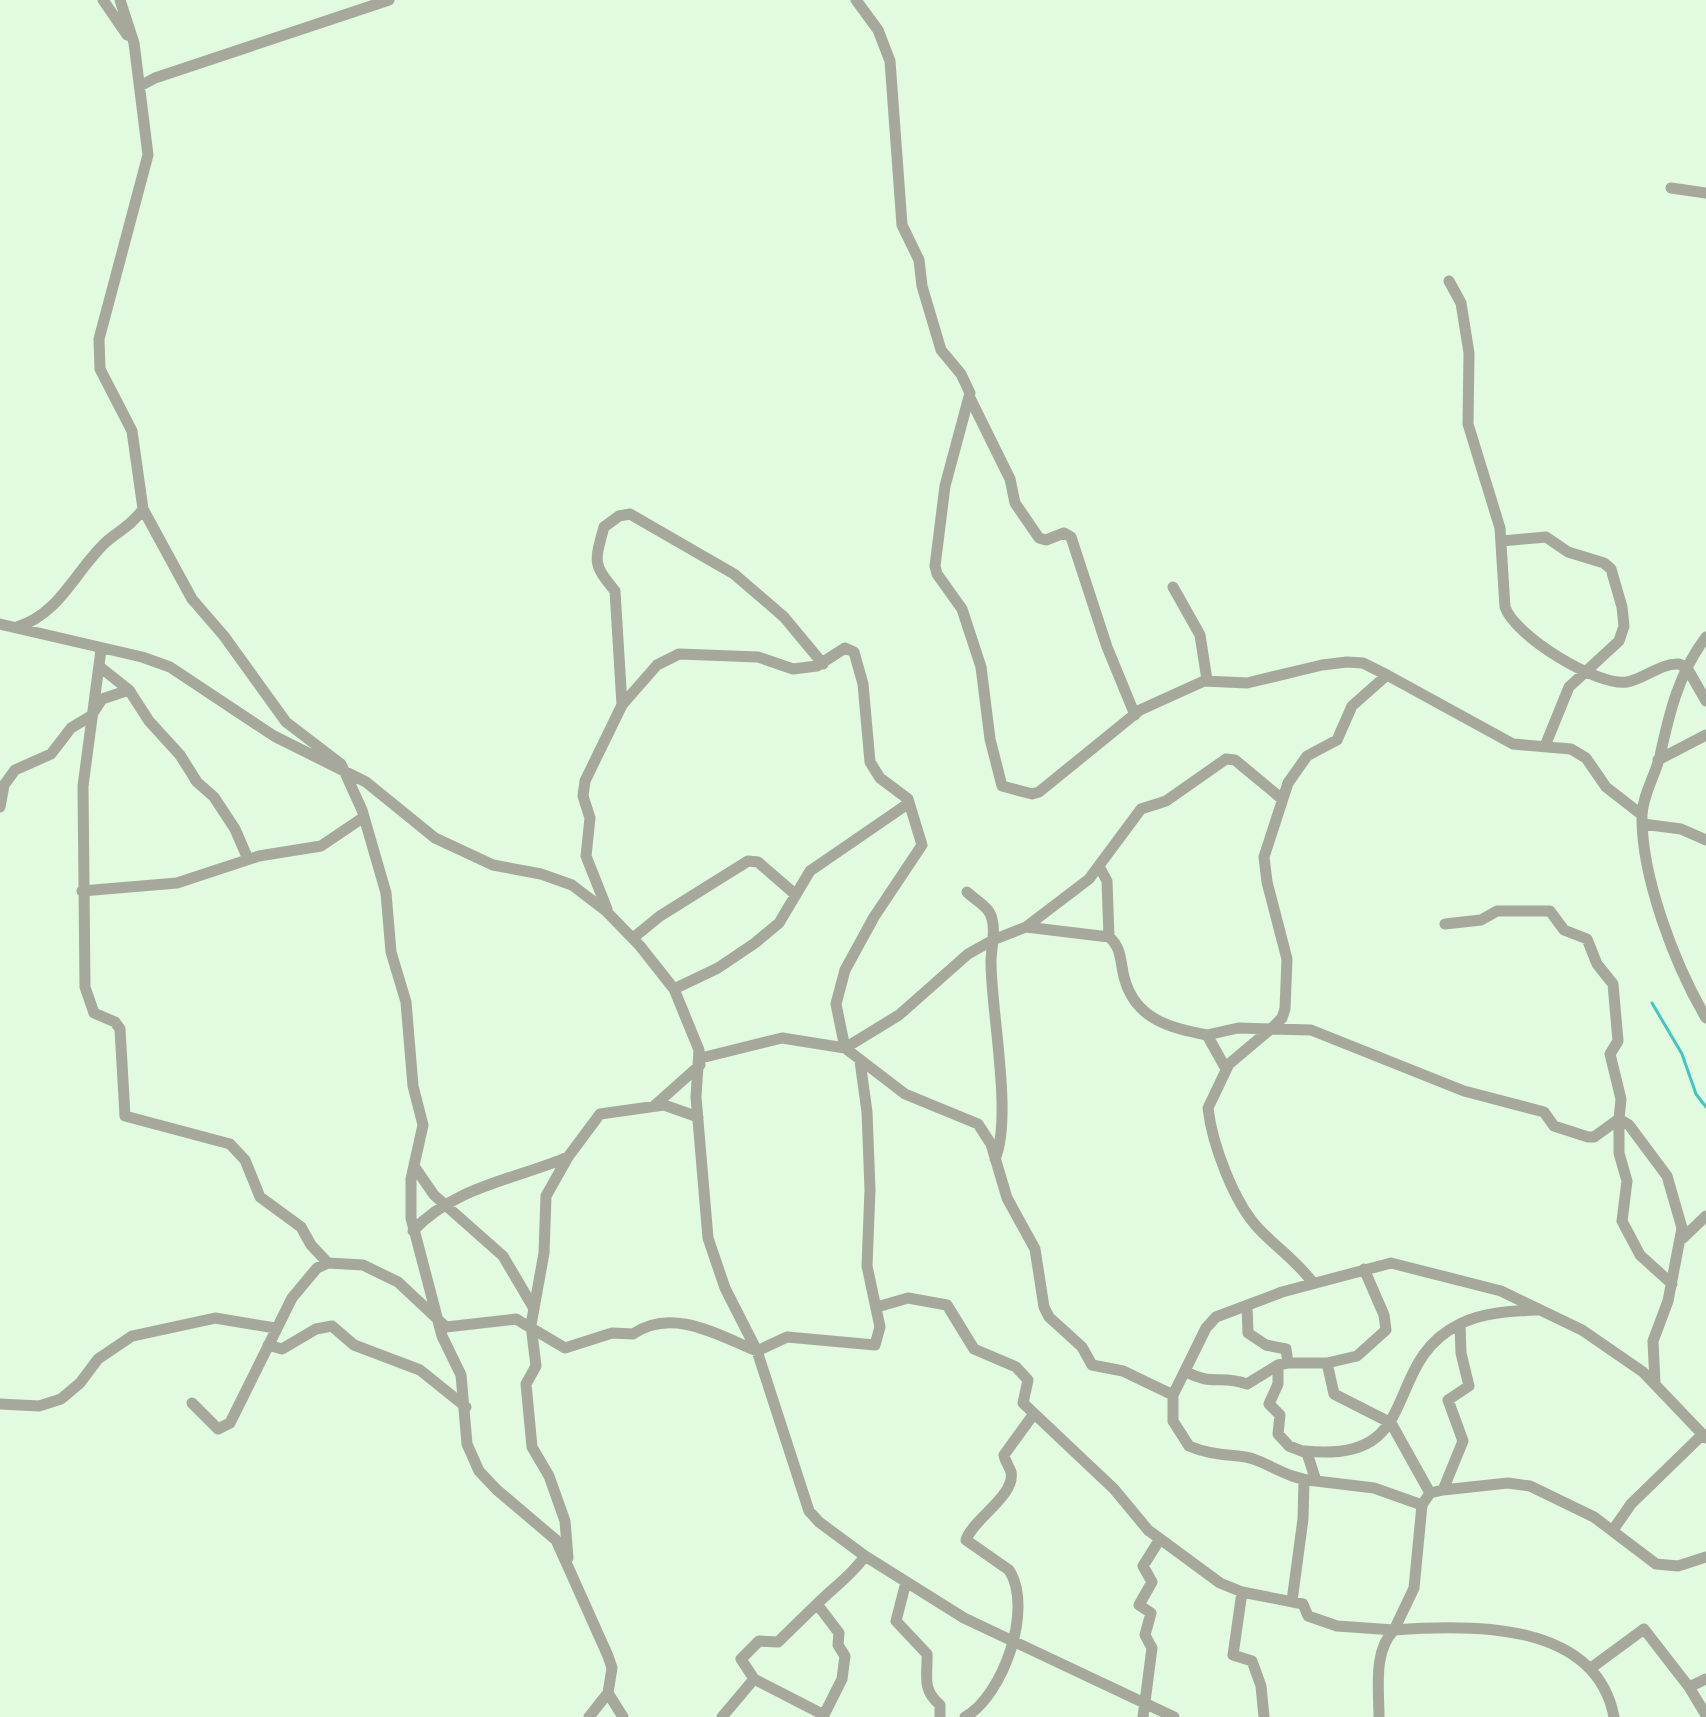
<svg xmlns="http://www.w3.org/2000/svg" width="1706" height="1717" viewBox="0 0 1706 1717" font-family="Cabin,sans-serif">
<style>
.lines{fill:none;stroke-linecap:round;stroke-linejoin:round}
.stream{stroke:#43c6c2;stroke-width:3}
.street{stroke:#a5a89b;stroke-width:11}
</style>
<rect width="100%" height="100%" fill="#e1fae0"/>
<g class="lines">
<path class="stream" d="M1652 1003 1682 1054 1696 1094 1706 1107"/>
<path class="street" d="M103 0 127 35
M120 0 134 43 148 155 99 339 100 369 132 431 143 509 192 599 224 636 286 722 341 764 362 810 386 893 391 952 406 1002 413 1086 423 1125 411 1179V1218L442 1336 461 1375 467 1444 479 1471 497 1490 556 1540 608 1656 612 1668 608 1693 623 1717
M856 0 878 30 890 61 902 225 919 260 922 286 941 350 961 374 970 393 945 486 935 566 937 574 962 609 981 667 990 739 1002 786 1032 794 1039 792 1140 710 1204 681 1247 683 1322 665 1347 662 1363 663 1387 675 1513 744 1571 749 1586 758 1606 787 1642 815
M140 86 155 78 389 0
M1671 188 1706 193
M1449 281 1461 303 1469 353 1468 424 1500 528 1505 607C1515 636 1596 686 1627 682 1645 679 1660 663 1679 664L1687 668 1706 701
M970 398 1010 479 1015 503 1039 538 1046 540 1064 533 1071 537 1107 647 1135 715
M1502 541 1546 537 1568 552 1604 563 1611 569 1622 607 1624 626 1619 641 1569 687 1545 746
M1173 587 1200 635 1207 680
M0 624 142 657 170 667 274 736 366 782 435 838 493 865 541 874 572 885 606 911 640 946 674 989 699 1050 696 1097 708 1238 725 1288 757 1351 809 1511 819 1522 865 1556 964 1618 1174 1717
M17 627C60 614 75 571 106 542 119 531 133 524 143 509
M1706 637C1679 672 1669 714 1660 756 1655 776 1643 794 1642 815 1641 877 1675 965 1706 1018
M101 650 83 786 85 987 94 1013 115 1022 120 1029 125 1116 230 1144 245 1160 260 1197 301 1227 311 1245 328 1263
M100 667 129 690 149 721 180 755 197 782 214 797 235 829 248 859
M622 705 657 665 679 654 758 657 793 669 817 666 845 648 854 652 863 684 870 762 880 778 908 799 922 845 874 917 845 970 836 1004 845 1048 899 1015 968 954 993 940 1026 927 1109 937C1122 948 1120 961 1124 977 1135 1020 1171 1028 1207 1035L1226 1069
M1658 760 1706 735
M0 807 4 785 15 770 51 754 71 728 91 716 102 699 129 690
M1643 824 1681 829 1706 840
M1100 868 1107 881 1109 937
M82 891 177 883 259 856 321 846 364 817
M967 892C975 900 990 907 992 919 996 932 991 948 991 962 991 1011 1013 1117 995 1159
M607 909 586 856 590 818 583 796 585 781 622 705 615 591C593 564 594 563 604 527L619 516 630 514 734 574 784 617 823 664
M1445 924 1481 920 1497 911H1550L1564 930 1587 939 1597 964 1613 984 1618 1041 1610 1054 1621 1099 1619 1119 1629 1125 1667 1176 1682 1228 1668 1301 1653 1341 1655 1383
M1026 927 1089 879 1141 809 1166 801 1226 759 1235 760 1282 799
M633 938 660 916 748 861 758 862 796 895
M674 989 718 968 755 943 779 923 810 871 909 803
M1207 1035 1238 1028 1311 1030 1464 1091 1544 1112 1554 1126 1588 1137H1594L1619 1119
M701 1058 782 1038 845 1048 905 1094 978 1124 991 1144 1007 1198 1035 1249 1044 1307 1049 1317 1082 1347 1092 1365 1123 1371 1173 1395 1206 1328 1216 1317 1282 1292 1391 1263 1501 1291 1582 1330 1643 1372 1706 1438
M654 1106 700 1065
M1619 1119V1153L1627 1181 1622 1221 1640 1255 1672 1284
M414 1166 434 1195 503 1256 533 1307
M413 1231C453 1187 516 1179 568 1157
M1683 1238 1706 1216
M1313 1283C1296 1260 1278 1249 1259 1229 1234 1203 1212 1144 1208 1108L1229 1064 1273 1027 1282 1018 1285 1009 1287 959 1267 882 1264 857 1288 783 1307 756 1337 740 1352 706 1387 675
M1247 1305 1248 1333 1266 1345 1286 1349 1288 1363H1327L1334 1394 1391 1423 1430 1493
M877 1307 908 1298 947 1305 974 1349 1016 1367 1028 1380 1023 1403 1114 1489 1148 1530 1220 1583 1242 1592 1233 1655 1252 1661 1261 1686 1264 1717
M268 1345 282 1349 316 1329 332 1326 354 1345 420 1370 466 1407
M1288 1363 1278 1365V1384L1269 1404 1280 1415 1278 1434 1289 1446 1307 1453 1316 1481 1374 1488 1422 1505
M1327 1363 1357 1356 1386 1330 1384 1315 1364 1269
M1185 1371C1213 1387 1220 1374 1247 1384L1278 1365
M1173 1395V1421L1189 1446C1205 1453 1221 1455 1238 1456 1263 1457 1283 1479 1316 1481
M192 1403 218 1429 230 1423 292 1298 317 1268 328 1263 363 1265 398 1282 446 1327 516 1319 565 1348 612 1333 633 1334C672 1307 718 1335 757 1351L787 1337 875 1345 880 1327 867 1266 870 1190 867 1112 860 1061
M0 1404 39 1406 61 1399 80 1383 98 1359 132 1336 215 1318 275 1328
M1305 1451C1427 1464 1379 1363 1460 1324 1483 1312 1513 1311 1538 1310
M1443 1490 1508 1483 1530 1486 1594 1517 1656 1564 1678 1566 1706 1557
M1613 1530 1631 1504 1703 1434
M568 1558 565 1521 549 1476 532 1447 526 1384 536 1366 531 1325 544 1253 546 1196 568 1157 600 1114 664 1105 698 1117
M906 1582 896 1621 927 1654C928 1675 921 1689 940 1705V1717
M1242 1592 1303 1604 1308 1616 1337 1626 1394 1630 1414 1588 1422 1505 1430 1493 1443 1490 1463 1441 1448 1400 1469 1386 1461 1353 1460 1324
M1292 1601 1303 1519 1304 1481
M1591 1668 1644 1629 1689 1687 1706 1679
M754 1679 741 1659 759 1641 778 1642 817 1604
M1689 1687 1706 1715
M589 1717 608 1693
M722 1717 754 1679 824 1715 842 1679 845 1656 838 1645 839 1633 817 1604C834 1587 852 1575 865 1556
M965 1717C1003 1696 1034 1608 1009 1570L966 1540C972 1520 1016 1495 1011 1472 1009 1466 1005 1461 1004 1455L1033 1415
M1143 1717 1152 1648 1145 1635 1151 1613 1139 1605 1152 1582 1143 1566 1160 1539
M1379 1717C1379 1689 1373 1651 1394 1630 1470 1624 1596 1621 1614 1717"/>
</g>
</svg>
